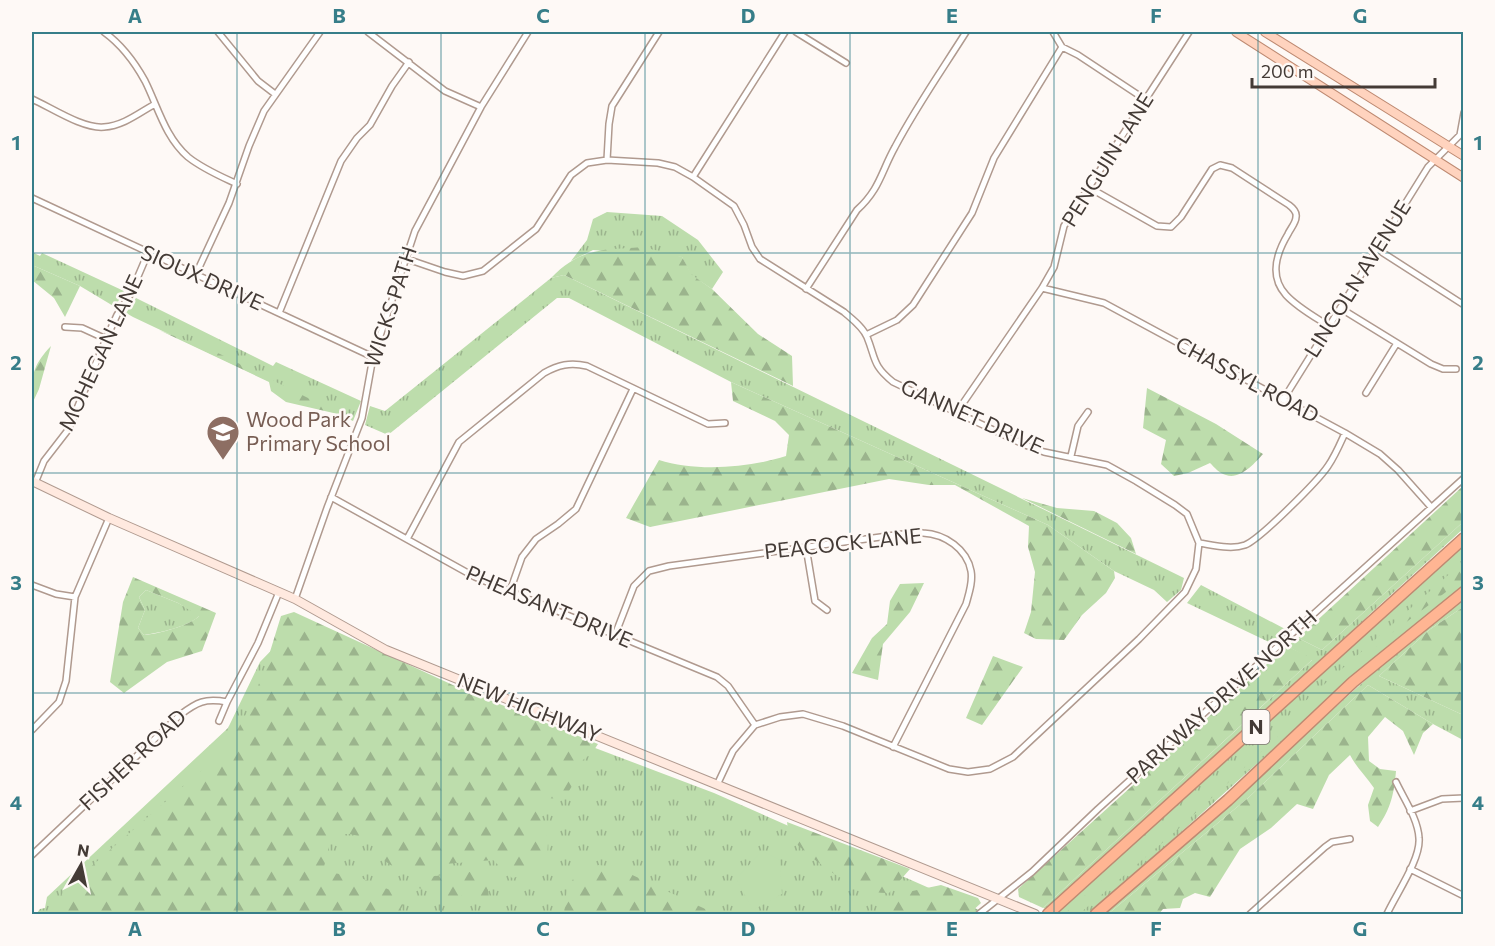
<svg xmlns="http://www.w3.org/2000/svg" width="1495" height="946" viewBox="0 0 1495 946" font-family="Commissioner,sans-serif">
<style>
.grass{fill:url(#grass-tufts)}
.forest{fill:url(#forest-firs);fill-rule:evenodd}
.pitch{fill:#bdddac}
.lines{fill:none;stroke-linecap:round;stroke-linejoin:round}
.street-casing{stroke:#b09a8f;stroke-width:8}
.secondary-casing{stroke:#b09a8f;stroke-width:10}
.primary-casing{stroke:#be8a72;stroke-width:10}
.highway-casing{stroke:#be8a72;stroke-width:13}
.street{stroke:#fff;stroke-width:5}
.secondary{stroke:#ffe9df;stroke-width:8}
.primary{stroke:#ffd3be;stroke-width:8}
.highway{stroke:#ffb593;stroke-width:10}
.grid{fill:none;stroke:#377e89;stroke-width:1.5;stroke-opacity:0.55}
.labels{text-anchor:middle;stroke-width:5;stroke-linejoin:round;paint-order:stroke}
.shield{fill:#fef9f6;stroke:#7c7470;stroke-width:1.5}
.shield-label{font-size:20px;font-weight:bold;fill:#443b36}
.street-label{font-size:21px;fill:#443b36;stroke:#fef9f6}
.education-label{font-size:21px;fill:#785e54;stroke:#fef9f6;text-anchor:start}
.neatline{fill:none;stroke:#377e89;stroke-width:2}
.grid-label{font-size:20px;text-anchor:middle;font-weight:bold;fill:#377e89}
</style>
<defs>
<pattern id="grass-tufts" width="24" height="20" patternUnits="userSpaceOnUse" patternTransform="scale(1.5)"><rect width="24" height="20" fill="#bdddac"/><path d="M3 7l-1-3M5 7V3M7 7l1-3M15 17l-1-3M17 17v-4M19 17l1-3" fill="none" stroke="#9bb48d"/></pattern>
<pattern id="forest-firs" width="22" height="20" patternUnits="userSpaceOnUse" patternTransform="scale(1.5)"><rect width="22" height="20" fill="#bdddac"/><path d="M5 1l3.5 6h-7zM16 11l3.5 6h-7z" fill="#9bb48d"/></pattern>
</defs>
<rect width="100%" height="100%" fill="#fef9f6"/>
<path class="grass" d="M607 212 662 216 698 240 723 272 712 289 691 275 682 257 593 250 571 261 587 240 593 219Z
M32 252 40 256 42 253 124 291 115 307 80 286 32 265Z
M564 275 1184 578 1181 590 1167 602 1154 590 1114 571 1048 525 731 382 569 298H557L388 435 365 425 370 406 385 411 551 278Z
M136 298 273 366 276 362 361 401 353 421 133 317 126 313Z
M1463 522V529L1371 613 1314 668 1048 909 1043 908 1312 660 1287 646 1298 638 1322 650Z
M1463 545V586L1371 661 1090 914 1056 913Z
M1201 585 1287 630 1271 643 1187 603Z
M146 590 178 603 200 615C191 626 159 633 144 635L138 628 145 610 139 597Z
M1463 597V607L1429 630 1379 676 1463 715V740L1433 724 1368 685 1248 798 1108 914H1102L1214 817 1424 627Z
M289 632 714 793 979 910 974 914H36L40 909 45 908 47 897 228 728 260 662Z"/>
<path class="forest" d="M643 247 682 257 692 275 712 289 758 334 792 356 793 386 564 275 551 278C581 247 603 250 643 247Z
M32 265 80 286 65 317 54 298 32 280Z
M159 330 220 354 342 415 286 402 271 391 269 382Z
M51 346 39 389 32 404C31 377 32 366 51 346Z
M731 382 1048 525 1114 571 1115 578 1106 593 1082 615 1064 640 1036 639 1024 633 1031 612 1035 572 1028 547 1029 526 955 485H929L889 479 650 527 626 518 659 460C696 472 749 468 786 456L789 435 775 421 733 401Z
M1147 388 1216 424 1263 454C1255 463 1240 480 1226 475 1220 474 1214 467 1210 463L1188 473 1174 476 1161 464 1166 440 1143 428Z
M1463 486V522L1322 650 1298 638Z
M1022 498 1057 508 1094 511 1117 523 1131 538 1136 554Z
M1463 562V579L1392 633 1331 687 1176 831 1079 914H1064Z
M133 577 216 613 202 651 167 662 124 693 110 682 123 602ZM146 590 178 603 199 616C191 625 158 634 144 635L138 628 145 610 139 597Z
M924 583 910 612 883 644 878 680 852 673 872 638 887 624 890 601 900 584Z
M1463 607V715L1379 676 1429 630Z
M294 612 455 686 598 744 592 753 579 763 572 786 564 799 545 798 540 813 548 841 547 861 530 874 512 878 493 860 433 865 399 871 385 861 376 841 350 834H332L323 871 361 878 390 890 403 905 398 914H52L53 904 71 884 227 748 249 709 265 668 281 616Z
M1287 646 1313 659 1043 908 1019 897 1018 889Z
M993 656 1023 667 982 725 966 718Z
M1368 685 1433 724 1423 733 1414 755 1403 731 1385 717 1368 737 1369 761 1380 769 1396 771C1394 794 1391 808 1378 827L1370 821 1368 805 1374 788C1366 776 1356 767 1350 755L1329 775 1313 809 1297 804 1271 828 1240 849 1210 897 1195 893 1183 899 1180 908 1163 909 1159 914H1108L1248 798Z
M787 822 910 869 889 893C852 894 815 861 789 837Z
M599 865 628 873 716 914H564C567 882 568 877 599 865Z
M478 871C486 881 489 888 489 901L485 905 474 901 465 894 455 899 449 908 434 899 432 891 409 886 410 879Z
M941 885 978 898 981 903 969 914H894L891 902 903 893Z"/>
<path class="pitch" d="M762 851 780 860 782 894 753 910 736 879Z"/>
<g class="lines">
<g class="street-casing">
<path id="street" d="M104 32C122 45 134 61 145 81 158 107 165 137 188 157 203 169 220 176 237 184
M218 32 258 81 275 94
M368 32 445 91 481 107
M796 32 846 63
M1053 32 1062 47 1078 55 1146 100
M32 99C52 108 83 129 104 127 123 126 139 113 155 104
M607 160 609 124 612 106 659 32
M693 177 785 32
M1088 187 1157 226 1171 227 1181 217 1212 169 1220 165 1232 168 1289 205C1293 208 1297 212 1296 217 1296 223 1290 229 1288 234 1276 254 1269 276 1286 295 1298 308 1315 317 1329 326
M32 198 373 357
M1377 249 1464 305
M407 259 445 272 463 276 483 271 536 229 571 175 587 163 607 160 658 163 675 167 693 177 734 206 744 225 752 247 760 259 844 312C852 319 863 327 867 337 876 359 872 365 893 382L1025 445 1044 452 1107 465 1136 481 1175 505 1187 514 1199 543 1196 569 1185 592 1139 639 1013 757 990 769 968 772 949 769 843 726 803 714 780 717 755 725 733 751 717 785
M196 274 229 203 249 146 264 111 320 32
M1042 288 1104 303 1345 433 1380 454 1398 470 1431 507
M806 289 857 210C880 189 881 172 895 147 916 107 942 70 966 32
M1340 308 1431 364 1443 369H1456
M279 313 341 161 357 138 370 125 392 86 409 62
M65 327 82 328 106 339
M866 335 897 320 913 305 972 213 994 158 1062 47
M1366 393 1397 343
M1283 400 1428 167 1460 135 1464 113
M957 412 1042 288 1054 267 1064 226 1189 32
M1071 456 1078 426 1088 412
M35 483 44 461 68 430 106 339 117 315 130 295 148 253
M331 497 475 577 717 677 728 686 755 725
M407 539 459 442 544 373C558 365 570 362 587 366L708 424 725 423
M1199 543C1213 545 1231 550 1245 545 1260 539 1318 481 1328 466 1335 456 1340 444 1345 433
M806 547 815 601 827 610
M32 585 56 594 75 597
M510 591 522 557 536 539 558 524 576 509 633 389
M295 599 327 508 362 418 373 357 415 231 481 107 528 32
M615 635 634 586 649 571 669 566 895 535C904 534 914 532 923 533 945 534 967 549 971 571 973 582 969 593 966 604L893 747
M219 721 227 702 258 643 279 592
M32 730 59 702 66 681 75 597 109 518
M1410 811 1442 799 1464 798
M32 855 180 715C197 702 205 698 227 702
M1410 869 1464 896
M979 914 1032 872 1098 809 1464 478
M1250 914 1325 847 1332 842 1350 839
M1387 914C1396 894 1421 859 1419 838 1418 819 1404 799 1396 782"/>
</g>
<g class="secondary-casing">
<path id="secondary" d="M32 481 109 518 295 599 386 650 1035 914"/>
</g>
<g class="primary-casing">
<path id="primary" d="M1236 32 1464 178
M1265 32 1464 156"/>
</g>
<g class="highway-casing">
<path id="highway" d="M1048 914 1464 538
M1096 914 1228 800 1353 682 1464 592"/>
</g>
<use href="#street" class="street"/>
<use href="#secondary" class="secondary"/>
<use href="#primary" class="primary"/>
<use href="#highway" class="highway"/>
</g>
<path class="grid" d="M237 32V914M441 32V914M645 32V914M850 32V914M1054 32V914M1258 32V914M32 253H1464M32 473H1464M32 693H1464"/>
<defs>
<g id="school-pin" transform="scale(1.725)"><path d="M0 17L-7.5 6A9.5 9.5 0 1 1 7.5 6Z" fill="#8d6e63" stroke="#fef9f6"/><path d="M0-5L7-2L0 1L-7-2ZM-4 1L0 2.5L4 1V4Q0 6-4 4Z" fill="#fff"/></g>
</defs>
<g fill-rule="evenodd">
<use href="#school-pin" x="223" y="432"/>
</g>
<g class="labels">
<rect class="shield" x="1242.5" y="710" width="27" height="34" rx="4.5"/>
<g class="shield-label">
<text x="1256" y="734">N</text>
</g>
<g class="street-label">
<text transform="translate(1108 160) rotate(-58)" y="7">PENGUIN LANE</text>
<text transform="translate(202 278) rotate(24)" y="7">SIOUX DRIVE</text>
<text transform="translate(1358 279) rotate(-58)" y="7">LINCOLN AVENUE</text>
<text transform="translate(391 307) rotate(-72)" y="7">WICKS PATH</text>
<text transform="translate(101 353) rotate(-65)" y="7">MOHEGAN LANE</text>
<text transform="translate(1247 380) rotate(28)" y="7">CHASSYL ROAD</text>
<text transform="translate(972 417) rotate(24)" y="7">GANNET DRIVE</text>
<text transform="translate(843 544) rotate(-6)" y="7">PEACOCK LANE</text>
<text transform="translate(549 607) rotate(23)" y="7">PHEASANT DRIVE</text>
<text transform="translate(1222 697) rotate(-42)" y="7">PARKWAY DRIVE NORTH</text>
<text transform="translate(529 708) rotate(22)" y="7">NEW HIGHWAY</text>
<text transform="translate(133 760) rotate(-43)" y="7">FISHER ROAD</text>
</g>
<g class="education-label">
<text x="246" y="427">Wood Park<tspan x="246" dy="24">Primary School</tspan></text>
</g>
</g>
<rect width="1495" height="946" fill="none" stroke="#fef9f6" stroke-width="66"/>
<g transform="translate(81 865) rotate(9)" stroke="#fef9f6" stroke-width="4.5" paint-order="stroke">
<path d="M0-4.5L10 22L0 15L-10 22Z" fill="#443b36"/>
<text y="-9" font-size="16" font-weight="bold" text-anchor="middle" fill="#443b36">N</text>
</g>
<path d="M1252 78v9h183v-9" fill="none" stroke="#443b36" stroke-width="3"/>
<text x="1261" y="78" font-size="18" fill="#443b36" stroke="#fef9f6" stroke-width="4.5" paint-order="stroke">200 m</text>
<rect x="33" y="33" width="1429" height="880" class="neatline"/>
<g class="grid-label">
<text x="135" y="23">A</text>
<text x="339" y="23">B</text>
<text x="543" y="23">C</text>
<text x="748" y="23">D</text>
<text x="952" y="23">E</text>
<text x="1156" y="23">F</text>
<text x="1360" y="23">G</text>
<text x="16" y="150">1</text>
<text x="1478" y="150">1</text>
<text x="16" y="370">2</text>
<text x="1478" y="370">2</text>
<text x="16" y="590">3</text>
<text x="1478" y="590">3</text>
<text x="16" y="810">4</text>
<text x="1478" y="810">4</text>
<text x="135" y="936">A</text>
<text x="339" y="936">B</text>
<text x="543" y="936">C</text>
<text x="748" y="936">D</text>
<text x="952" y="936">E</text>
<text x="1156" y="936">F</text>
<text x="1360" y="936">G</text>
</g>
</svg>
